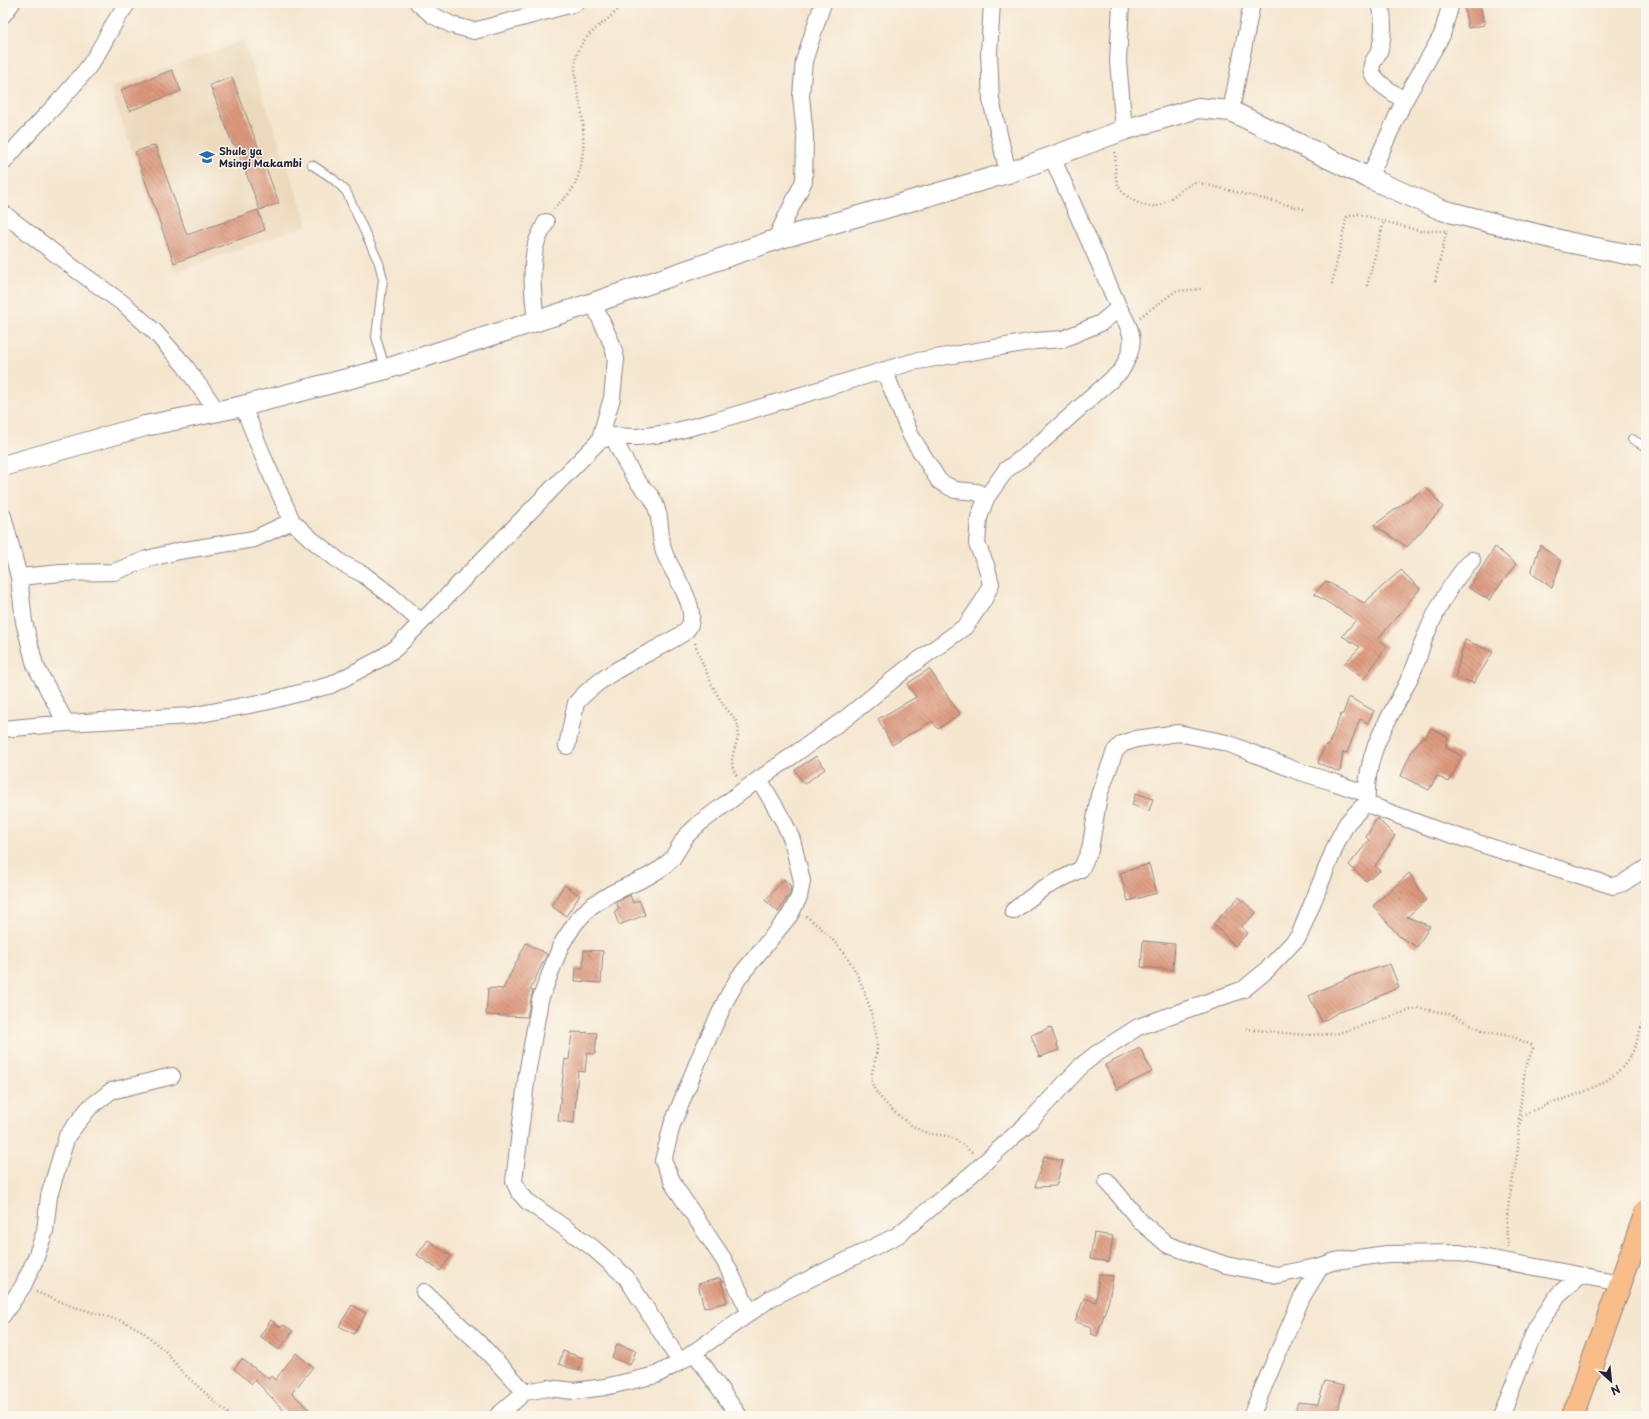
<svg xmlns="http://www.w3.org/2000/svg" width="1649" height="1419" viewBox="0 0 1649 1419" font-family="'Playpen Sans',sans-serif">
<style>
.built{fill:#ecd8ba}
.building{fill:url(#building-back-hatch)}
.lines{fill:none;stroke-linecap:round;stroke-linejoin:round}
.service-casing{stroke:#8c8485;stroke-width:10}
.minor-casing{stroke:#8c8485;stroke-width:18}
.tertiary-casing{stroke:#8c8485;stroke-width:22}
.trunk-casing{stroke:#8c8485;stroke-width:24}
.path{stroke:#8c8485;stroke-width:2.5;stroke-dasharray:1 3;stroke-linecap:butt}
.service{stroke:#fff;stroke-width:8}
.minor{stroke:#fff;stroke-width:16}
.tertiary{stroke:#fff;stroke-width:20}
.trunk{stroke:#f8bd89;stroke-width:22}
.labels{text-anchor:middle;stroke-width:3;stroke-linejoin:round;paint-order:stroke}
.poi-label{font-size:10px;font-weight:bold;fill:#22223b;stroke:#fbf7ec;text-anchor:start}
</style>
<defs>
<pattern id="building-back-hatch" width="6" height="6" patternUnits="userSpaceOnUse"><rect width="6" height="6" fill="#dd987b"/><path d="M-1 5l2 2M0 0l6 6M5-1l2 2" fill="none" stroke="#b37c66"/></pattern>
</defs>
<rect width="100%" height="100%" fill="#fbf7ec"/>
<filter id="ink" filterUnits="userSpaceOnUse"><feTurbulence type="fractalNoise" baseFrequency=".025" numOctaves="2"/><feDisplacementMap in="SourceGraphic" scale="8" xChannelSelector="R" yChannelSelector="G"/><feConvolveMatrix kernelMatrix="1 2 1 2 8 2 1 2 1" color-interpolation-filters="sRGB"/></filter>
<filter id="wash" filterUnits="userSpaceOnUse"><feTurbulence type="fractalNoise" baseFrequency=".012" numOctaves="4" result="noise"/><feDisplacementMap in="SourceGraphic" scale="16" xChannelSelector="R" yChannelSelector="G"/><feGaussianBlur stdDeviation="0.9" result="paint"/><feColorMatrix in="noise" values="0 0 0 0 0 0 0 0 0 0 0 0 0 0 0 0 0 1.4 0 .05"/><feComposite in="paint" operator="in"/></filter>
<g filter="url(#wash)">
<rect width="100%" height="100%" fill="#f5e6cf"/>
<path class="built" d="M243 41 308 225 174 272 110 88Z"/>
<g id="blocks">
<path class="building" d="M1480 3 1484 25 1468 28 1464 6Z
M172 70 181 91 129 111 121 90Z
M232 77 279 203 260 210 235 144 233 145 210 85Z
M155 145 187 235 258 210 265 230 174 263 135 152Z
M1426 487 1443 507 1407 547 1374 525Z
M1540 545 1561 561 1552 588 1531 573Z
M1495 547 1516 564 1489 600 1469 588Z
M1401 570 1420 589 1378 639 1387 646 1364 679 1344 664 1360 647 1342 636 1356 620 1314 594 1326 581 1364 603Z
M1465 640 1493 652 1474 683 1455 677Z
M929 669 960 714 938 729 932 721 892 745 878 719 916 697 907 684Z
M1349 697 1374 711 1368 723 1360 719 1347 753 1343 752 1340 772 1318 763 1325 745 1328 746 1341 714H1343Z
M1431 728 1448 737 1446 748 1462 756 1449 782 1437 776 1429 790 1401 776 1411 752 1422 737 1425 738Z
M816 756 825 769 804 784 795 770Z
M1136 793 1153 799 1149 811 1132 805Z
M1377 818 1395 836 1375 866 1380 871 1366 881 1349 865 1369 840 1366 837Z
M1149 864 1157 893 1128 901 1120 873Z
M1409 873 1426 900 1407 917 1430 926 1417 947 1400 937 1373 906Z
M784 879 791 886 790 894 778 912 765 900Z
M564 885 580 895 566 916 551 906Z
M630 895 633 903 639 900 645 915 619 925 614 912 619 909 616 902Z
M1239 897 1256 913 1241 927 1248 933 1235 946 1213 924Z
M1143 941 1175 944 1173 970 1141 967Z
M526 943 547 954 530 990 533 991 527 1017 486 1015 488 988 503 989Z
M584 950 603 951 601 983 575 981 576 968H583Z
M1390 964 1399 987 1365 1003 1337 1013 1322 1022 1309 996 1351 976Z
M1051 1027 1059 1050 1039 1057 1031 1035Z
M572 1032 597 1033 595 1054 587 1053 585 1072 578 1071 574 1123 558 1121 565 1059 569 1060Z
M1140 1048 1152 1072 1117 1089 1105 1065Z
M1044 1156 1063 1161 1056 1186 1035 1187Z
M1094 1233 1113 1236 1109 1262 1090 1259Z
M428 1240 451 1256 440 1271 417 1255Z
M1099 1274 1113 1276 1109 1300 1097 1336 1091 1334 1092 1327 1075 1322 1084 1298 1096 1302Z
M720 1278 727 1302 704 1308 698 1284Z
M352 1305 366 1313 354 1334 339 1326Z
M271 1320 280 1327 284 1325 293 1331 279 1350 260 1336Z
M617 1344 636 1351 630 1365 612 1358Z
M563 1351 583 1358 579 1371 559 1364Z
M296 1353 313 1367 292 1393 315 1416H289L255 1380 252 1384 234 1369 242 1359 269 1379 271 1376 275 1380Z
M1325 1381 1344 1385 1337 1416H1294L1298 1402 1318 1404Z"/>
</g>
</g>
<g filter="url(#ink)">
<use href="#blocks" fill-opacity="0" stroke="#8c8485" stroke-width="1"/>
<g class="lines">
<g class="service-casing">
<path id="service" d="M312 165 332 178 346 191 379 263 383 279 376 337 385 368
M1632 439 1646 447"/>
</g>
<g class="minor-casing">
<path id="minor" d="M418 3 432 15 452 25 474 31 576 3
M992 3 989 53 991 100 1008 173
M1121 3 1118 61 1124 130
M1380 3C1384 18 1384 34 1380 49 1378 57 1369 62 1372 72 1376 84 1395 93 1404 101
M3 15 12 3
M1231 111 1252 3
M3 163C30 129 63 101 89 66 104 46 112 22 128 3
M1369 178 1404 101 1442 35 1451 3
M3 213 75 269 124 304 155 332 185 366 217 411
M775 240 804 181 805 136 801 96 804 61 823 3
M593 303 612 344 616 359 612 398 599 441
M536 321C533 296 530 270 536 244 538 237 543 229 546 222
M884 370 911 436 939 481 955 490 977 492 986 498
M243 406 265 461 292 521 311 539 343 564 363 574 389 594 420 621
M3 516 19 577 24 622 35 665 66 723
M19 577 61 573 114 572 147 559 179 551 254 539 292 521
M3 729 66 723 190 716 265 702 331 685 380 659 396 648 599 441 613 436 637 437 669 433 715 421 912 362 1035 341 1063 339 1101 323 1119 308
M567 746 576 703C606 669 648 656 685 632 705 613 671 572 664 552 658 533 663 517 652 498 648 492 642 488 638 482 628 468 620 452 613 436
M1367 804C1364 743 1394 717 1415 666 1419 657 1421 646 1425 637 1436 611 1452 580 1472 560
M1013 911 1042 889 1081 869 1090 850 1099 795 1115 751 1122 744 1136 739 1178 733 1227 743 1297 771 1336 783 1367 794
M1107 1181 1141 1222 1168 1245 1226 1265 1277 1275 1321 1266
M424 1292 480 1344 525 1392
M750 1313 724 1260 675 1187 663 1161 672 1125 701 1054 727 998 739 977 790 915 799 897 802 881 792 840 784 822 759 779
M3 1315 23 1286 35 1260 45 1231 49 1196 67 1136 89 1108 111 1091 172 1076
M694 1352 739 1416
M680 1362 626 1277 592 1247 527 1201 519 1192 514 1181 527 1074 540 1000 561 945 576 922 591 906 612 893 647 877 662 868 672 859 686 836 700 823 748 787 846 718 905 670 966 626 983 601 991 584 986 565 977 544 979 518 986 498 1006 470 1029 453 1121 371C1137 344 1134 334 1119 308L1052 157
M497 1416 525 1392 548 1388 574 1391 605 1387 656 1375 680 1362 771 1298 898 1235 973 1173 1031 1120 1082 1065 1096 1054 1138 1027 1244 989 1267 970 1299 936 1338 840 1347 823 1361 808 1367 804 1437 830 1613 886 1623 883 1646 868
M1251 1416 1302 1297 1321 1266 1335 1261 1387 1254 1460 1253 1621 1283
M1501 1416 1536 1328 1558 1295 1579 1276"/>
</g>
<g class="tertiary-casing">
<path id="tertiary" d="M3 466 145 426 243 406 386 369 593 303 775 240 1008 173 1124 130 1198 108 1231 111 1369 178 1442 210 1567 242 1646 258"/>
</g>
<g class="trunk-casing">
<path id="trunk" d="M1573 1416 1646 1212"/>
</g>
<path class="path" d="M1115 152C1116 176 1112 189 1136 202 1142 205 1152 208 1159 205 1173 199 1182 187 1196 182L1304 209
M554 209C560 201 569 196 574 186 585 162 585 134 581 108 578 90 571 69 578 51 587 30 610 21 624 3
M1435 281 1447 230
M1332 284 1346 220 1347 217 1358 214 1420 231H1447
M1367 286 1384 221
M1140 317 1176 291 1201 289
M695 643C702 664 711 684 722 703 726 709 734 716 737 723 744 741 723 757 737 776
M806 916C821 927 837 943 848 959 861 976 877 1024 877 1045 878 1059 868 1074 873 1086 881 1103 911 1129 930 1134 937 1135 944 1135 951 1137 959 1141 966 1148 973 1153
M1246 1029 1304 1035 1336 1034 1417 1008 1447 1013 1486 1032 1511 1036 1531 1045 1533 1048 1525 1069 1518 1124
M1508 1247C1503 1213 1514 1181 1518 1148 1519 1135 1517 1126 1523 1115 1556 1098 1609 1092 1629 1058 1637 1046 1640 1029 1645 1015
M36 1292 71 1306 125 1322 142 1331 166 1352 182 1372 231 1416"/>
<use href="#service" class="service"/>
<use href="#minor" class="minor"/>
<use href="#tertiary" class="tertiary"/>
<use href="#trunk" class="trunk"/>
</g>
</g>
<defs>
<g id="school-bare" transform="scale(1.2)"><path d="M0-5L7-2L0 1L-7-2ZM-4 1L0 2.5L4 1V4Q0 6-4 4Z" fill="#1f6fb2" stroke="#fbf7ec" stroke-width="2.5" paint-order="stroke"/></g>
</defs>
<g fill-rule="evenodd">
<use href="#school-bare" x="207" y="157"/>
</g>
<g class="labels">
<g class="poi-label">
<text x="219" y="155">Shule ya<tspan x="219" dy="12">Msingi Makambi</tspan></text>
</g>
</g>
<rect width="1649" height="1419" fill="none" stroke="#fbf7ec" stroke-width="16"/>
<g transform="translate(1611 1381) rotate(153)" stroke="#fbf7ec" stroke-width="3" paint-order="stroke">
<path d="M0-3L7 15L0 10L-7 15Z" fill="#22223b"/>
<text y="-6" font-size="11" font-weight="bold" text-anchor="middle" fill="#22223b">N</text>
</g>
</svg>
